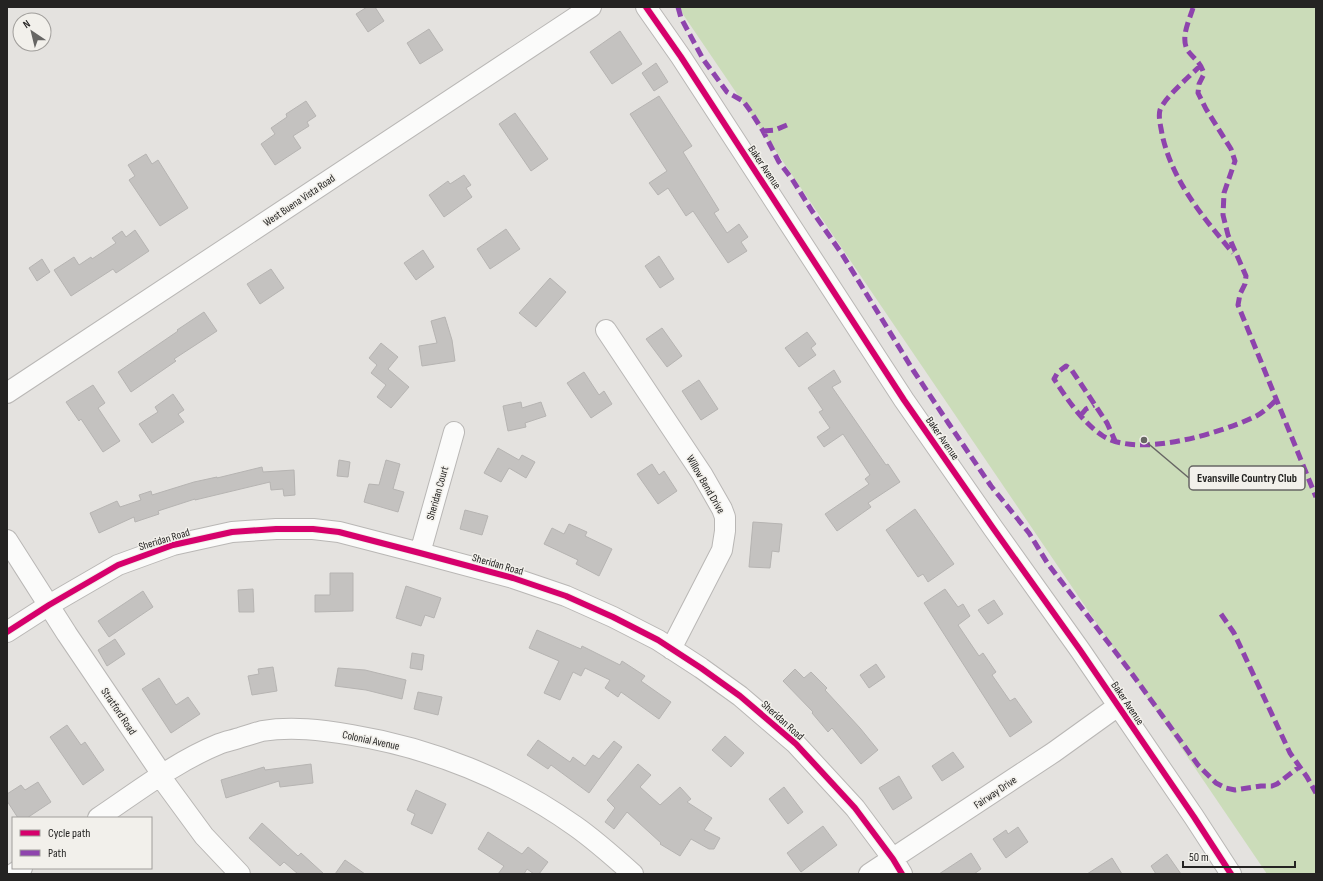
<svg xmlns="http://www.w3.org/2000/svg" width="1323" height="881" viewBox="0 0 1323 881" font-family="'Sofia Sans Condensed',sans-serif">
<style>
.green{fill:#cbdcb9}
.building{fill:#c4c2c0;stroke:#b6b4b2}
.lines{fill:none;stroke-linecap:round;stroke-linejoin:round}
.minor-casing{stroke:#b9b7b5;stroke-width:22}
.minor{stroke:#fbfbfa;stroke-width:20}
.quiet{stroke:#8e44ad;stroke-width:5;stroke-dasharray:10 5;stroke-linecap:butt}
.cycleway-casing{stroke:#f2f0eb;stroke-width:8}
.cycleway{stroke:#d6006c;stroke-width:6}
.labels{text-anchor:middle;stroke-width:3;stroke-linejoin:round;paint-order:stroke}
.street-label{font-size:11px;fill:#242322;stroke:#f2f0eb}
.leader{fill:none;stroke:#676664;stroke-width:1.5}
.callout-dot{fill:#676664;stroke:#f2f0eb;stroke-width:1.5}
.callout{fill:#f2f0eb;stroke:#676664;stroke-width:1.5}
.callout-label{font-size:12px;text-anchor:middle;font-weight:bold;fill:#242322}
</style>
<rect width="100%" height="100%" fill="#e4e2df"/>
<path class="green" d="M678 7H1316V874H1267Z"/>
<path class="building" d="M367 7H375L384 21 368 32 356 14Z
M429 29 443 50 420 64 407 43Z
M620 31 642 64 612 84 590 52Z
M656 63 668 82 654 91 642 73Z
M659 96 692 146 683 152 719 210 714 213 727 233 739 224 748 237 741 242 747 251 728 263 693 211 686 216 668 188 658 195 649 183 667 171 630 114Z
M306 101 316 116 307 122 309 126 293 136 301 148 275 165 261 144 275 134 271 128 287 117 286 114Z
M515 113 548 159 531 171 499 124Z
M146 154 152 164 158 160 188 208 160 226 129 180 135 176 128 165Z
M464 175 471 185 466 188 472 197 444 217 429 195 448 181 450 184Z
M506 229 520 249 490 269 477 249Z
M135 230 149 251 116 273 113 269 71 296 54 270 74 257 79 265 91 257 92 259 116 243 112 238 122 231 126 237Z
M423 250 434 267 416 280 404 263Z
M659 256 674 279 660 288 645 266Z
M42 259 50 272 37 281 29 268Z
M271 269 284 288 260 304 247 284Z
M550 278 566 292 536 327 519 313Z
M204 312 217 331 174 359 176 361 131 392 118 372 178 331 177 330Z
M445 317 452 340 455 361 422 366 419 346 437 343 431 321Z
M662 328 682 356 667 367 646 339Z
M807 332 816 344 811 348 816 355 799 367 785 348Z
M381 343 398 357 388 369 409 387 391 408 377 397 386 385 371 373 377 365 369 358Z
M834 370 841 382 832 387 886 465 888 464 900 482 868 503 871 507 837 531 825 514 869 484 865 479 870 475 843 434 824 447 817 437 830 428 819 412 823 410 808 388Z
M584 372 599 395 604 391 612 404 591 418 567 383Z
M699 380 718 409 701 420 682 391Z
M93 385 105 403 98 408 120 441 103 452 81 419 79 421 66 402Z
M173 394 184 410 178 414 184 422 152 443 139 424 158 412 155 407Z
M521 402 522 408 541 402 546 416 525 423 526 427 508 431 503 406Z
M498 448 519 460 522 455 535 462 526 478 509 468 501 482 484 473Z
M339 460 350 462 348 477 337 476Z
M386 460 400 464 393 489 404 492 398 512 364 502 369 484 379 485Z
M652 464 659 475 664 471 677 491 658 504 637 474Z
M262 467 263 472 294 470 295 495 284 496 283 489 271 490 270 482 195 500V499L158 511 159 514 135 522 134 517 99 533 90 513 117 501 120 507 141 500 139 495 151 491 152 495 194 482 217 477V478Z
M915 509 954 564 928 582 923 574 918 577 886 530Z
M465 510 488 516 482 535 460 529Z
M753 522 782 524 779 552 772 551 770 568 749 567Z
M569 524 587 532 585 536 612 549 599 576 576 564 578 560 544 544 552 528 564 534Z
M330 573H353V611L315 612V595H330Z
M406 586 441 598 434 618 425 615 421 626 396 618Z
M253 589 254 612H239L238 590Z
M945 589 958 607 963 604 970 616 958 625 979 656 983 653 996 672 992 675 1010 701 1015 698 1032 722 1010 737 924 603Z
M143 591 153 607 109 637 98 621Z
M994 600 1003 614 988 624 978 610Z
M537 630 581 649 582 646 620 665 622 661 645 676 641 681 671 702 659 719 621 692 618 697 605 688 610 680 585 668 581 676 573 672 560 700 544 693 559 661 529 648Z
M115 639 125 654 107 666 98 650Z
M412 653 424 655 422 670 410 668Z
M876 664 885 677 869 688 860 675Z
M273 667 277 691 252 695 248 676 259 674 258 669Z
M338 668 365 670 406 680 402 699 366 690 335 686Z
M795 669 804 678 811 672 827 688 825 690 860 728 878 750 861 764 832 728 828 732 812 713 813 712 783 681Z
M159 678 176 705 188 697 200 714 171 733 142 689Z
M418 692 442 697 438 715 414 709Z
M67 725 81 745 85 742 104 770 83 785 50 737Z
M725 736 744 753 731 767 712 750Z
M538 740 570 762 573 757 585 766 593 755 599 759 614 741 622 747 589 793 551 765 548 769 527 755Z
M953 752 964 767 942 781 932 766Z
M311 764 313 783 280 787 279 781 226 798 221 780 264 767 265 770Z
M638 764 651 775 640 787 660 805 680 787 691 799 687 802 712 818 704 830 720 838 714 849H709L691 839 680 856 660 844 661 843 627 812 614 829 605 822 615 808 607 800Z
M899 776 912 798 893 810 879 788Z
M38 782 51 802 27 818H18L7 801V794L21 785 25 790Z
M784 787 803 812 788 824 769 799Z
M416 790 446 804 432 834 411 824 415 814 407 810Z
M262 823 298 856 301 853 324 874H298L284 862 280 866 249 838Z
M823 826 837 845 801 872 787 853Z
M1018 827 1028 842 1006 858 993 839 1006 830 1008 834Z
M488 832 522 854 528 847 548 862 539 874H534L527 869 524 874H498L504 866 478 849Z
M971 853 981 869 974 874H939Z
M1167 854 1181 874H1156L1151 866Z
M1112 858 1122 874H1087Z
M345 860 365 874H335Z"/>
<g class="lines">
<g class="minor-casing">
<path id="minor" d="M646 7 681 57 904 400 993 528 1080 650 1194 817 1231 874
M606 330 702 474 722 509 725 517V531L722 550 671 649
M7 393 591 7
M7 540 67 634 159 770 160 776 204 836 240 874
M420 553 454 432
M7 632 49 605 118 565 173 545 232 532 276 529H313L339 532 420 553 513 578 566 596 613 617 658 640 701 668 740 696 796 744 855 808 893 859 902 874
M98 818C137 792 175 762 219 744 226 741 234 740 242 737 249 735 255 733 262 731 292 726 322 730 352 735 431 748 509 779 575 826 595 840 614 857 633 874
M13 874 22 868
M869 874 1054 752 1118 706"/>
</g>
<use href="#minor" class="minor"/>
<path class="quiet" d="M678 7 681 18 703 59 727 92 743 101 749 109 763 131 779 162 792 179 812 211 842 254 913 370 949 424 991 486 1029 533 1048 564 1130 671 1198 765 1216 783 1226 788 1235 790 1261 786H1272L1277 784 1299 767
M1193 8C1189 21 1180 38 1188 51 1196 61 1200 61 1204 74L1199 84 1198 93 1206 109 1231 149 1235 161 1224 193 1223 215 1228 235 1246 276 1245 284 1240 294 1238 305 1316 497
M1201 65C1191 75 1164 98 1160 110 1158 117 1161 127 1162 134 1172 181 1203 217 1233 253
M763 131 775 130 787 125
M1081 415 1086 409 1094 405
M1116 443 1107 423 1071 369 1066 366 1058 372 1054 379C1067 399 1083 423 1103 436 1138 458 1217 434 1252 418 1262 414 1269 407 1276 400
M1221 614 1234 633 1290 753 1307 777 1316 793"/>
<g class="cycleway-casing">
<path id="cycleway" d="M646 7 681 57 904 400 993 528 1080 650 1194 817 1231 874
M7 632 49 605 118 565 173 545 232 532 276 529H313L339 532 420 553 513 578 566 596 613 617 658 640 701 668 740 696 796 744 855 808 893 859 902 874"/>
</g>
<use href="#cycleway" class="cycleway"/>
</g>
<g class="labels">
<g class="street-label">
<text transform="translate(765 167) rotate(56)" y="4">Baker Avenue</text>
<text transform="translate(299 200) rotate(-34)" y="4">West Buena Vista Road</text>
<text transform="translate(943 438) rotate(55)" y="4">Baker Avenue</text>
<text transform="translate(706 484) rotate(60)" y="4">Willow Bend Drive</text>
<text transform="translate(437 493) rotate(-74)" y="4">Sheridan Court</text>
<text transform="translate(164 539) rotate(-17)" y="4">Sheridan Road</text>
<text transform="translate(498 564) rotate(16)" y="4">Sheridan Road</text>
<text transform="translate(1128 703) rotate(56)" y="4">Baker Avenue</text>
<text transform="translate(119 711) rotate(56)" y="4">Stratford Road</text>
<text transform="translate(783 720) rotate(42)" y="4">Sheridan Road</text>
<text transform="translate(371 740) rotate(12)" y="4">Colonial Avenue</text>
<text transform="translate(995 792) rotate(-34)" y="4">Fairway Drive</text>
</g>
</g>
<path class="leader" d="M1144 440L1189 478"/>
<circle class="callout-dot" cx="1144" cy="440" r="4"/>
<rect class="callout" x="1189" y="466" width="116" height="24" rx="4"/>
<g class="callout-label">
<text x="1247" y="482">Evansville Country Club</text>
</g>
<rect width="1323" height="881" fill="none" stroke="#242322" stroke-width="16"/>
<rect x="12" y="817" width="140" height="52" fill="#f2f0eb" stroke="#a09e9b"/>
<rect x="20" y="830" width="20" height="6" fill="#d6006c" stroke="#a09e9b"/>
<text x="48" y="837" font-size="12" fill="#242322">Cycle path</text>
<rect x="20" y="850" width="20" height="6" fill="#8e44ad" stroke="#a09e9b"/>
<text x="48" y="857" font-size="12" fill="#242322">Path</text>
<g transform="translate(32 32) rotate(325)"><circle r="19" fill="#f2f0eb" stroke="#a09e9b"/>
<path d="M0-3L7 15L0 10L-7 15Z" fill="#676664"/>
<text y="-6" font-size="11" font-weight="bold" text-anchor="middle" fill="#242322">N</text>
</g>
<path d="M1183 861v6h112v-6" fill="none" stroke="#242322" stroke-width="2"/>
<text x="1189" y="861" font-size="12" fill="#242322" stroke="#f2f0eb" stroke-width="3" paint-order="stroke">50 m</text>
</svg>
